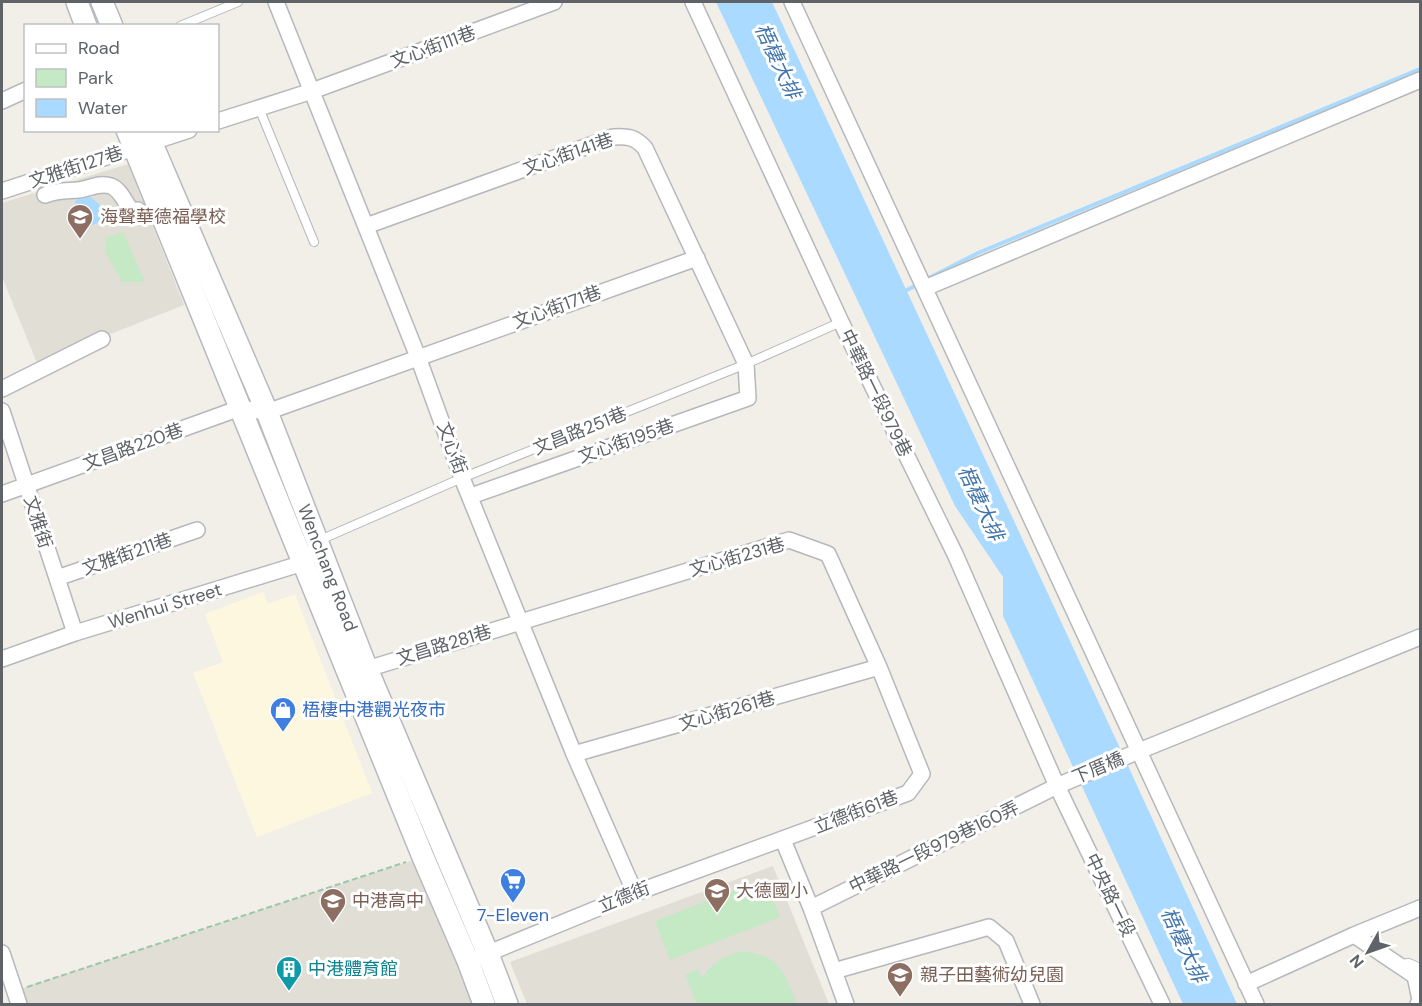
<svg xmlns="http://www.w3.org/2000/svg" width="1422" height="1006" viewBox="0 0 1422 1006" font-family="'DM Sans','Noto Sans TC',sans-serif">
<style>
.commercial{fill:#fef7e0}
.education{fill:#e1ded6}
.green{fill:#c5e8c5}
.water{fill:#aadaff}
.lines{fill:none;stroke-linecap:round;stroke-linejoin:round}
.stream{stroke:#aadaff;stroke-width:4}
.lane-casing{stroke:#b5b8bc;stroke-width:10}
.street-casing{stroke:#b5b8bc;stroke-width:18}
.secondary-casing{stroke:#b6babf;stroke-width:24}
.path{stroke:#9cc7a9;stroke-width:2;stroke-dasharray:6 3;stroke-linecap:butt}
.lane{stroke:#fff;stroke-width:8}
.street{stroke:#fff;stroke-width:15}
.secondary{stroke:#fff;stroke-width:21}
.labels{text-anchor:middle;stroke-width:6;stroke-linejoin:round;paint-order:stroke}
.street-label{font-size:18px;fill:#5f6368;stroke:#fff}
.education-label{font-size:18px;fill:#785e54;stroke:#fff;text-anchor:start}
.shop-label{font-size:18px;fill:#366cbe;stroke:#fff;text-anchor:start}
.culture-label{font-size:18px;fill:#0d838f;stroke:#fff;text-anchor:start}
.water-label{font-size:20px;font-style:italic;fill:#4174aa;stroke:#fff}
</style>
<rect width="100%" height="100%" fill="#f1efe8"/>
<path class="commercial" d="M263 592 268 604 295 594 372 793 257 837 193 673 223 662 205 614Z"/>
<path class="education" d="M128 164 184 305 37 363 2 277V203Z
M423 857 478 1004H19L14 991Z
M773 866 829 1004H527L510 962Z"/>
<path class="green" d="M123 232 145 282H122L106 253V238Z
M765 879 780 917 670 960 655 921Z
M744 951C782 957 784 973 797 1004H697L685 975 698 969 702 978C713 961 725 955 744 951Z"/>
<path class="water" d="M716 2H772L1119 746 1237 1004H1183L1003 616V577L955 506Z
M87 194 99 204 104 214 100 222 92 225C81 220 77 213 75 201Z"/>
<g class="lines">
<path class="stream" d="M929 278 978 253 1420 69
M903 292 917 285"/>
<g class="lane-casing">
<path id="lane" d="M180 26 238 2
M259 108 314 242
M320 540 462 478 746 364 841 322
M1399 964 1409 963 1420 968"/>
</g>
<g class="street-casing">
<path id="street" d="M276 2 418 357 462 478 574 754 635 893
M693 2 841 322 955 554 1057 786 1162 1004
M792 2 1256 1004
M2 101 26 90
M218 121 312 91 554 2
M2 191 189 130
M45 195C58 190 65 191 78 190 89 189 99 182 111 186 121 190 125 203 132 211L138 210
M366 226 613 137C628 136 635 137 645 148L746 364 748 398 471 496
M925 288 1420 80
M2 389 102 339
M2 411 75 633
M2 494 240 408 267 412 697 258
M57 578 197 530
M2 659 75 633 303 563 309 554
M367 669 789 540 828 554 879 667 922 774 908 793 635 893 479 957
M574 754 879 667
M783 840 811 908 846 1004
M811 908 1057 786 1139 751 1420 637
M1354 935 1415 976 1420 1000 1418 1004
M2 953 19 1004
M834 971 989 927 1006 941 1032 1004
M1246 984 1354 935 1420 908"/>
</g>
<g class="secondary-casing">
<g id="secondary">
<path d="M77 2 86 26"/>
<path d="M102 2 112 26"/>
<path d="M127 130 423 857 468 961 484 1004"/>
<path id="s1" d="M146 130 267 412 367 669 488 954 507 1004"/>
</g>
</g>
<path class="path" d="M27 987 406 862"/>
<use href="#lane" class="lane"/>
<use href="#street" class="street"/>
<use href="#secondary" class="secondary"/>
</g>
<defs>
<g id="school-pin" transform="scale(1.35)"><path d="M0 17L-7.5 6A9.5 9.5 0 1 1 7.5 6Z" fill="#8d6e63" stroke="#fff"/><path d="M0-5L7-2L0 1L-7-2ZM-4 1L0 2.5L4 1V4Q0 6-4 4Z" fill="#fff"/></g>
<g id="shop-pin" transform="scale(1.35)"><path d="M0 17L-7.5 6A9.5 9.5 0 1 1 7.5 6Z" fill="#3f7fe0" stroke="#fff"/><path d="M-5-2.5h2.3a2.7 3.5 0 0 1 5.4 0H5L5.5 6h-11ZM-1.5-2.5h3a1.5 2.3 0 0 0-3 0Z" fill="#fff"/></g>
<g id="supermarket-pin" transform="scale(1.35)"><path d="M0 17L-7.5 6A9.5 9.5 0 1 1 7.5 6Z" fill="#3f7fe0" stroke="#fff"/><path d="M-6-5.5h2.5l.6 2H6L4.5 2H-2.5L-4.4-4H-6ZM-1.5 3.2a1.3 1.3 0 1 0 .1 0ZM3 3.2a1.3 1.3 0 1 0 .1 0Z" fill="#fff"/></g>
<g id="building-pin" transform="scale(1.35)"><path d="M0 17L-7.5 6A9.5 9.5 0 1 1 7.5 6Z" fill="#0f9aa8" stroke="#fff"/><path d="M-4-6H4V6H1V3H-1V6H-4ZM-2.5-4.3h1.7v1.8h-1.7ZM.8-4.3h1.7v1.8H.8ZM-2.5-1h1.7V.8h-1.7ZM.8-1h1.7V.8H.8Z" fill="#fff"/></g>
</defs>
<g fill-rule="evenodd">
<use href="#school-pin" x="80" y="217"/>
<use href="#shop-pin" x="283" y="710"/>
<use href="#supermarket-pin" x="513" y="881"/>
<use href="#school-pin" x="717" y="891"/>
<use href="#school-pin" x="333" y="901"/>
<use href="#building-pin" x="289" y="969"/>
<use href="#school-pin" x="900" y="975"/>
</g>
<g class="labels">
<g class="street-label">
<text transform="translate(433 47) rotate(-20)" y="6">文心街111巷</text>
<text transform="translate(568 154) rotate(-19)" y="6">文心街141巷</text>
<text transform="translate(76 167) rotate(-18)" y="6">文雅街127巷</text>
<text transform="translate(557 307) rotate(-20)" y="6">文心街171巷</text>
<text transform="translate(876 393) rotate(64)" y="6">中華路一段979巷</text>
<text transform="translate(580 431) rotate(-22)" y="6">文昌路251巷</text>
<text transform="translate(626 441) rotate(-19)" y="6">文心街195巷</text>
<text transform="translate(133 447) rotate(-20)" y="6">文昌路220巷</text>
<text transform="translate(452 448) rotate(70)" y="6">文心街</text>
<text transform="translate(38 522) rotate(72)" y="6">文雅街</text>
<text transform="translate(127 554) rotate(-19)" y="6">文雅街211巷</text>
<text transform="translate(737 557) rotate(-16)" y="6">文心街231巷</text>
<text dy="6" stroke="none"><textPath href="#s1" startOffset="474">Wenchang Road</textPath></text>
<text transform="translate(165 606) rotate(-17)" y="6">Wenhui Street</text>
<text transform="translate(444 645) rotate(-17)" y="6">文昌路281巷</text>
<text transform="translate(727 711) rotate(-16)" y="6">文心街261巷</text>
<text transform="translate(1098 768) rotate(-23)" y="6">下厝橋</text>
<text transform="translate(856 812) rotate(-21)" y="6">立德街61巷</text>
<text transform="translate(934 847) rotate(-26)" y="6">中華路一段979巷160弄</text>
<text transform="translate(1110 895) rotate(64)" y="6">中央路一段</text>
<text transform="translate(624 897) rotate(-22)" y="6">立德街</text>
</g>
<g class="education-label">
<text x="100" y="223">海聲華德福學校</text>
<text x="736" y="897">大德國小</text>
<text x="352" y="907">中港高中</text>
<text x="920" y="981">親子田藝術幼兒園</text>
</g>
<g class="shop-label">
<text x="302" y="716">梧棲中港觀光夜市</text>
<text x="513" y="921" text-anchor="middle">7-Eleven</text>
</g>
<g class="culture-label">
<text x="308" y="975">中港體育館</text>
</g>
<g class="water-label">
<text transform="translate(778 61) rotate(65)" y="7">梧棲大排</text>
<text transform="translate(981 503) rotate(65)" y="7">梧棲大排</text>
<text transform="translate(1184 945) rotate(65)" y="7">梧棲大排</text>
</g>
</g>
<rect width="1422" height="1006" fill="none" stroke="#5f6368" stroke-width="6"/>
<rect x="24" y="24" width="195" height="108" fill="#ffffff" stroke="#bfc1c3" stroke-width="1.5"/>
<rect x="36" y="44" width="30" height="9" fill="#ffffff" stroke="#bfc1c3" stroke-width="1.5"/>
<text x="78" y="54" font-size="18" fill="#5f6368">Road</text>
<rect x="36" y="69" width="30" height="18" fill="#c5e8c5" stroke="#bfc1c3" stroke-width="1.5"/>
<text x="78" y="84" font-size="18" fill="#5f6368">Park</text>
<rect x="36" y="99" width="30" height="18" fill="#aadaff" stroke="#bfc1c3" stroke-width="1.5"/>
<text x="78" y="114" font-size="18" fill="#5f6368">Water</text>
<g transform="translate(1368 952) rotate(230)" stroke="#ffffff" stroke-width="4.5" paint-order="stroke">
<path d="M0-4.5L10 22L0 15L-10 22Z" fill="#5f6368"/>
<text y="-9" font-size="16" font-weight="bold" text-anchor="middle" fill="#5f6368">N</text>
</g>
</svg>
